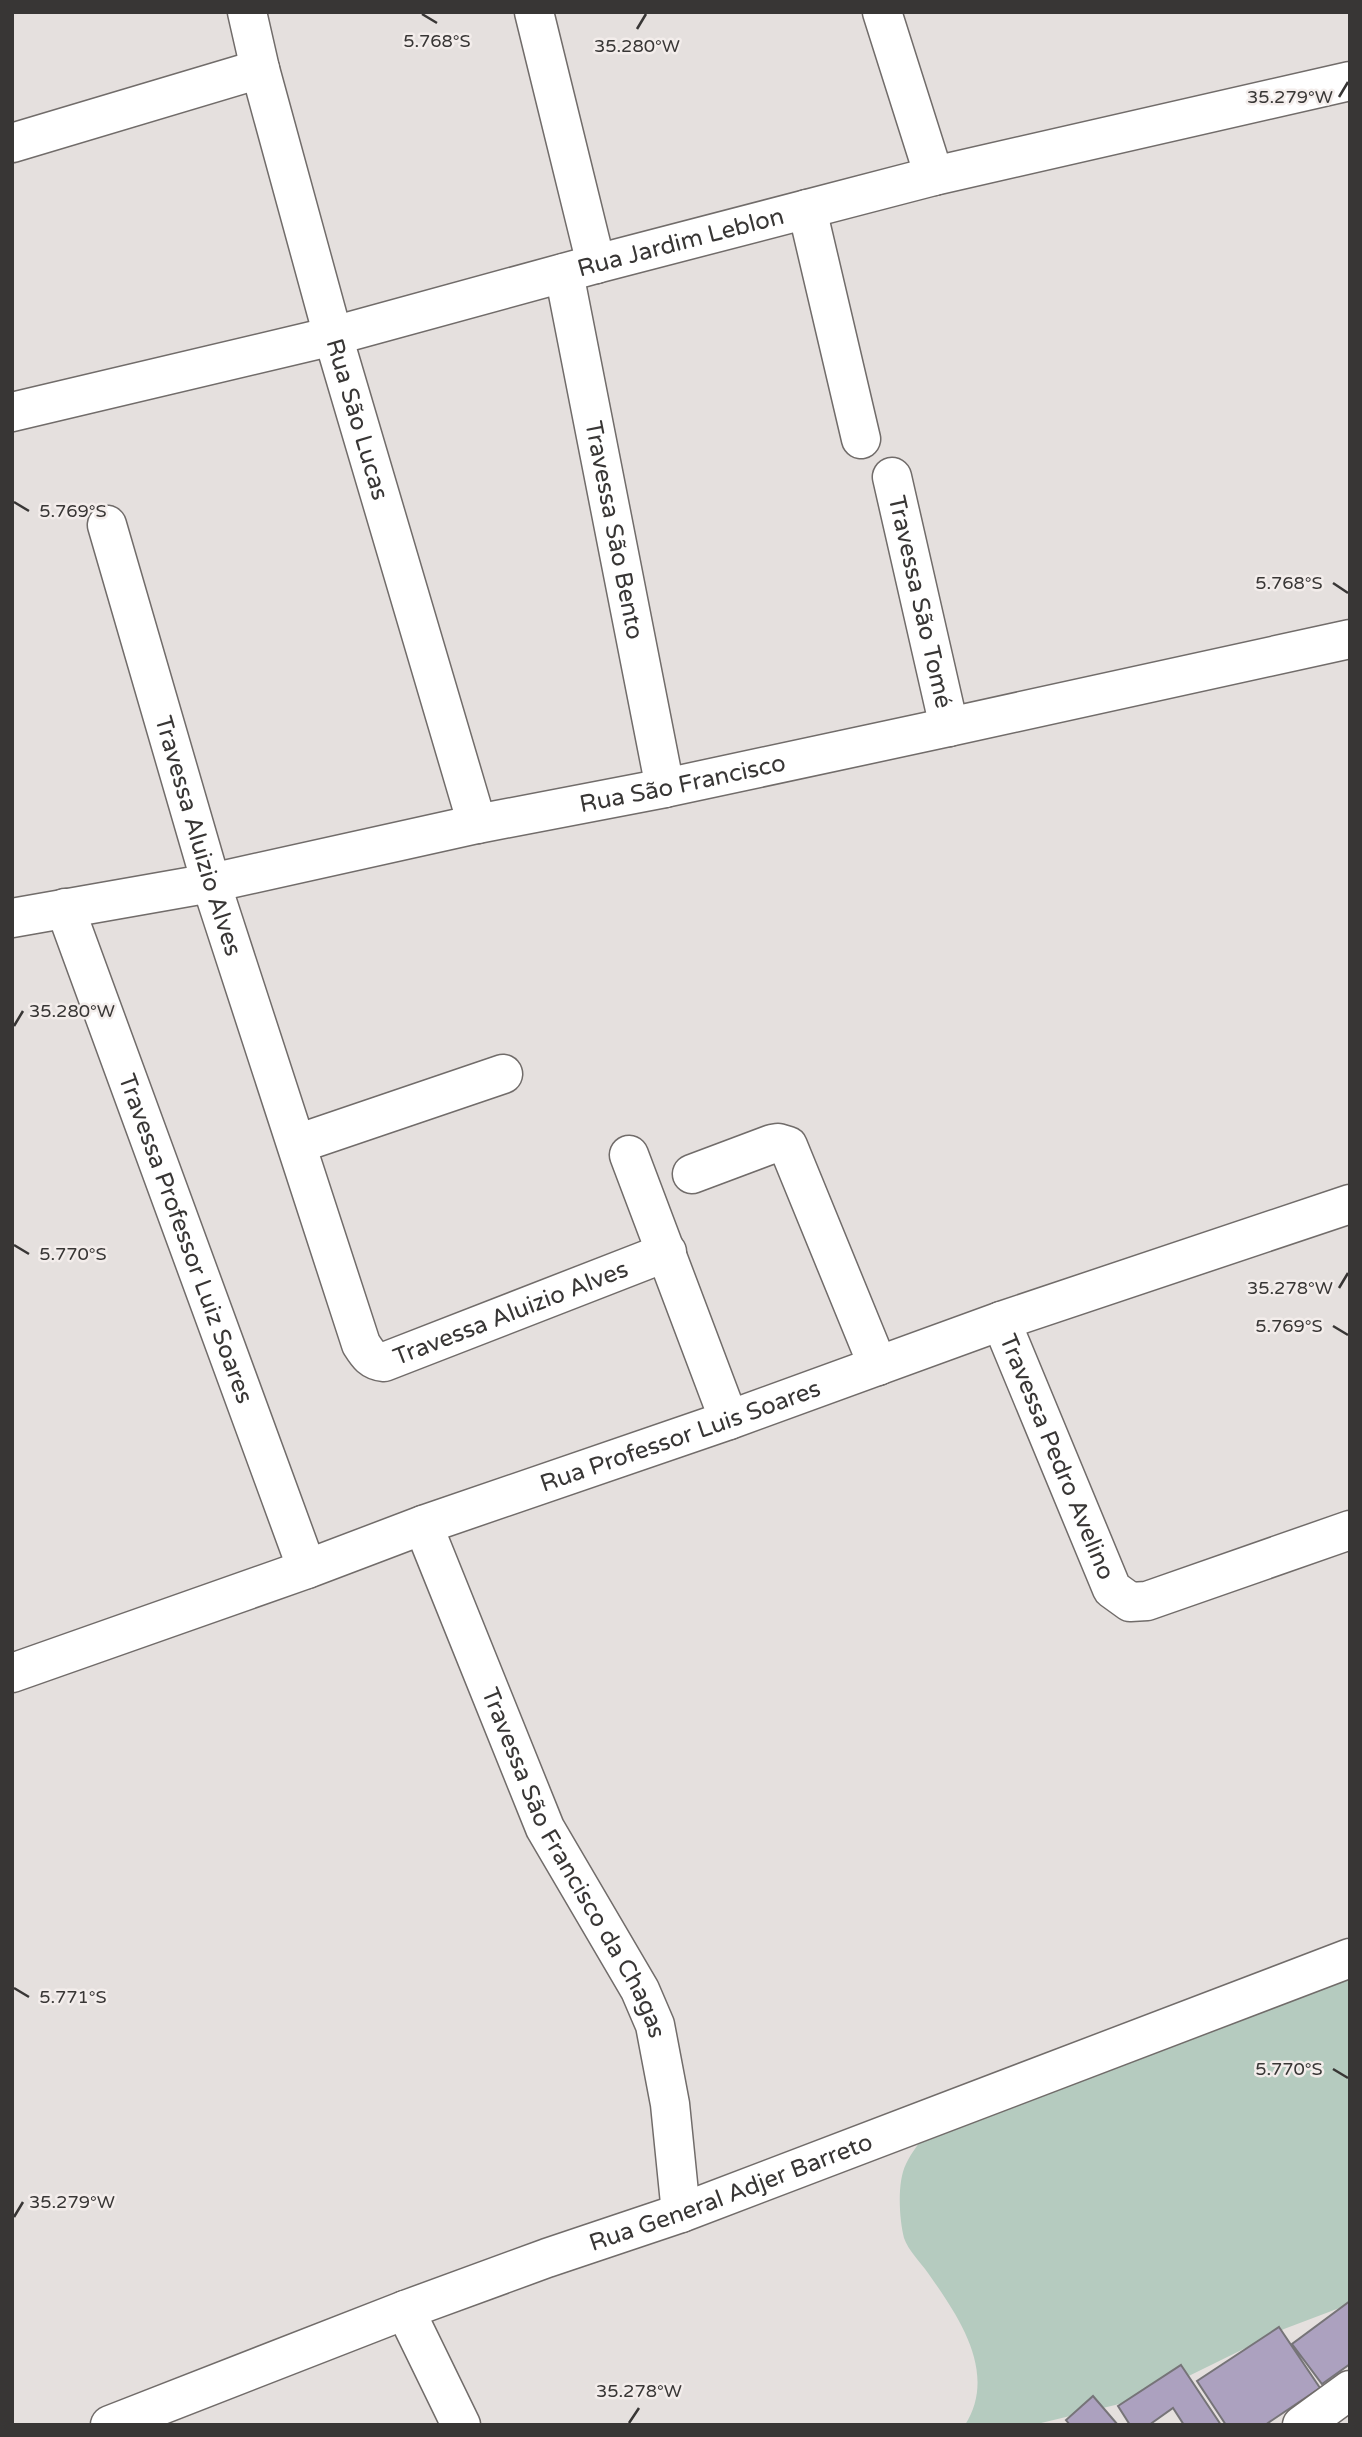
<svg xmlns="http://www.w3.org/2000/svg" width="1362" height="2437" viewBox="0 0 1362 2437" font-family="'Varela Round',sans-serif">
<style>
.green{fill:#b5cbbf}
.building{fill:#aca1bf;stroke:#767478;stroke-width:2}
.lines{fill:none;stroke-linecap:round;stroke-linejoin:round}
.minor-casing{stroke:#716c6a;stroke-width:41}
.tertiary-casing{stroke:#716c6a;stroke-width:41}
.minor{stroke:#fff;stroke-width:38}
.tertiary{stroke:#fff;stroke-width:38}
.ticks{fill:none;stroke:#383635;stroke-width:2.5}
.labels{text-anchor:middle;stroke-width:5;stroke-linejoin:round;paint-order:stroke}
.street-label{font-size:24px;fill:#383635;stroke:#f3edeb}
.ticks-label{font-size:18px;text-anchor:middle;fill:#383635;stroke:#f3edeb;stroke-width:5;stroke-linejoin:round;paint-order:stroke}
</style>
<rect width="100%" height="100%" fill="#e5e0de"/>
<path class="green" d="M1350 1956V2304L1284 2329 1144 2398 1033 2425H965C998 2373 959 2317 928 2273 921 2263 908 2250 904 2238 899 2218 897 2182 906 2164 911 2153 920 2142 927 2133Z"/>
<path class="building" d="M1350 2301V2364L1322 2384 1292 2344Z
M1279 2327 1320 2388 1265 2425H1226L1197 2381Z
M1181 2365 1221 2425H1184L1173 2408 1149 2425H1130L1118 2406Z
M1093 2396 1118 2425H1070L1066 2420Z"/>
<g class="lines">
<g class="minor-casing">
<g id="minor">
<path id="s1" d="M247 12 260 69 333 336 477 824"/>
<path d="M534 12 596 264"/>
<path d="M882 12 934 176"/>
<path d="M12 143 260 69"/>
<path d="M807 209 861 439"/>
<path id="s2" d="M564 273 665 788"/>
<path id="s3" d="M12 412 333 336 596 264 934 176 1350 81"/>
<path id="s4" d="M892 477 949 727"/>
<path id="s5" d="M107 525 211 883 361 1344C368 1355 372 1361 384 1362L667 1252"/>
<path id="s6" d="M65 908 307 1569"/>
<path d="M297 1144 503 1074"/>
<path d="M629 1155 729 1420"/>
<path d="M692 1174 772 1144 778 1143 788 1146 878 1366"/>
<path id="s7" d="M1001 1321 1112 1589 1130 1602 1147 1601 1350 1530"/>
<path id="s8" d="M423 1525 545 1828 640 1990 655 2025 670 2104 681 2213"/>
<path id="s9" d="M12 1673 307 1569 423 1525 729 1420 1001 1321 1350 1204"/>
<path d="M405 2310 461 2425"/>
<path id="s10" d="M110 2425 405 2310 547 2258 681 2213 1350 1958"/>
<path d="M1302 2425 1350 2390"/>
</g>
</g>
<g class="tertiary-casing">
<g id="tertiary">
<path id="s11" d="M12 918 211 883 477 824 665 788 949 727 1350 639"/>
</g>
</g>
<use href="#minor" class="minor"/>
<use href="#tertiary" class="tertiary"/>
</g>
<path class="ticks" d="M422 14 437 23M637 29 646 14M1339 97 1348 82M14 502 29 511M1333 583 1348 593M14 1026 23 1011M14 1245 29 1254M1339 1288 1348 1273M1333 1326 1348 1335M14 1988 29 1997M1333 2069 1348 2078M14 2217 23 2202M629 2423 639 2408"/>
<g class="labels">
<g class="street-label">
<text dy="8" stroke="none"><textPath href="#s3" startOffset="690">Rua Jardim Leblon</textPath></text>
<text dy="8" stroke="none"><textPath href="#s1" startOffset="422">Rua São Lucas</textPath></text>
<text dy="8" stroke="none"><textPath href="#s2" startOffset="262">Travessa São Bento</textPath></text>
<text dy="8" stroke="none"><textPath href="#s4" startOffset="128">Travessa São Tomé</textPath></text>
<text dy="8" stroke="none"><textPath href="#s11" startOffset="684">Rua São Francisco</textPath></text>
<text dy="8" stroke="none"><textPath href="#s5" startOffset="324">Travessa Aluizio Alves</textPath></text>
<text dy="8" stroke="none"><textPath href="#s6" startOffset="352">Travessa Professor Luiz Soares</textPath></text>
<text dy="8" stroke="none"><textPath href="#s5" startOffset="1024">Travessa Aluizio Alves</textPath></text>
<text dy="8" stroke="none"><textPath href="#s9" startOffset="709">Rua Professor Luis Soares</textPath></text>
<text dy="8" stroke="none"><textPath href="#s7" startOffset="147">Travessa Pedro Avelino</textPath></text>
<text dy="8" stroke="none"><textPath href="#s8" startOffset="371">Travessa São Francisco da Chagas</textPath></text>
<text dy="8" stroke="none"><textPath href="#s10" startOffset="663">Rua General Adjer Barreto</textPath></text>
</g>
</g>
<g class="ticks-label">
<text x="437" y="47">5.768°S</text>
<text x="637" y="52">35.280°W</text>
<text x="1290" y="103">35.279°W</text>
<text x="73" y="517">5.769°S</text>
<text x="1289" y="589">5.768°S</text>
<text x="72" y="1017">35.280°W</text>
<text x="73" y="1260">5.770°S</text>
<text x="1290" y="1294">35.278°W</text>
<text x="1289" y="1332">5.769°S</text>
<text x="73" y="2003">5.771°S</text>
<text x="1289" y="2075">5.770°S</text>
<text x="72" y="2208">35.279°W</text>
<text x="639" y="2397">35.278°W</text>
</g>
<rect width="1362" height="2437" fill="none" stroke="#383635" stroke-width="28"/>
</svg>
